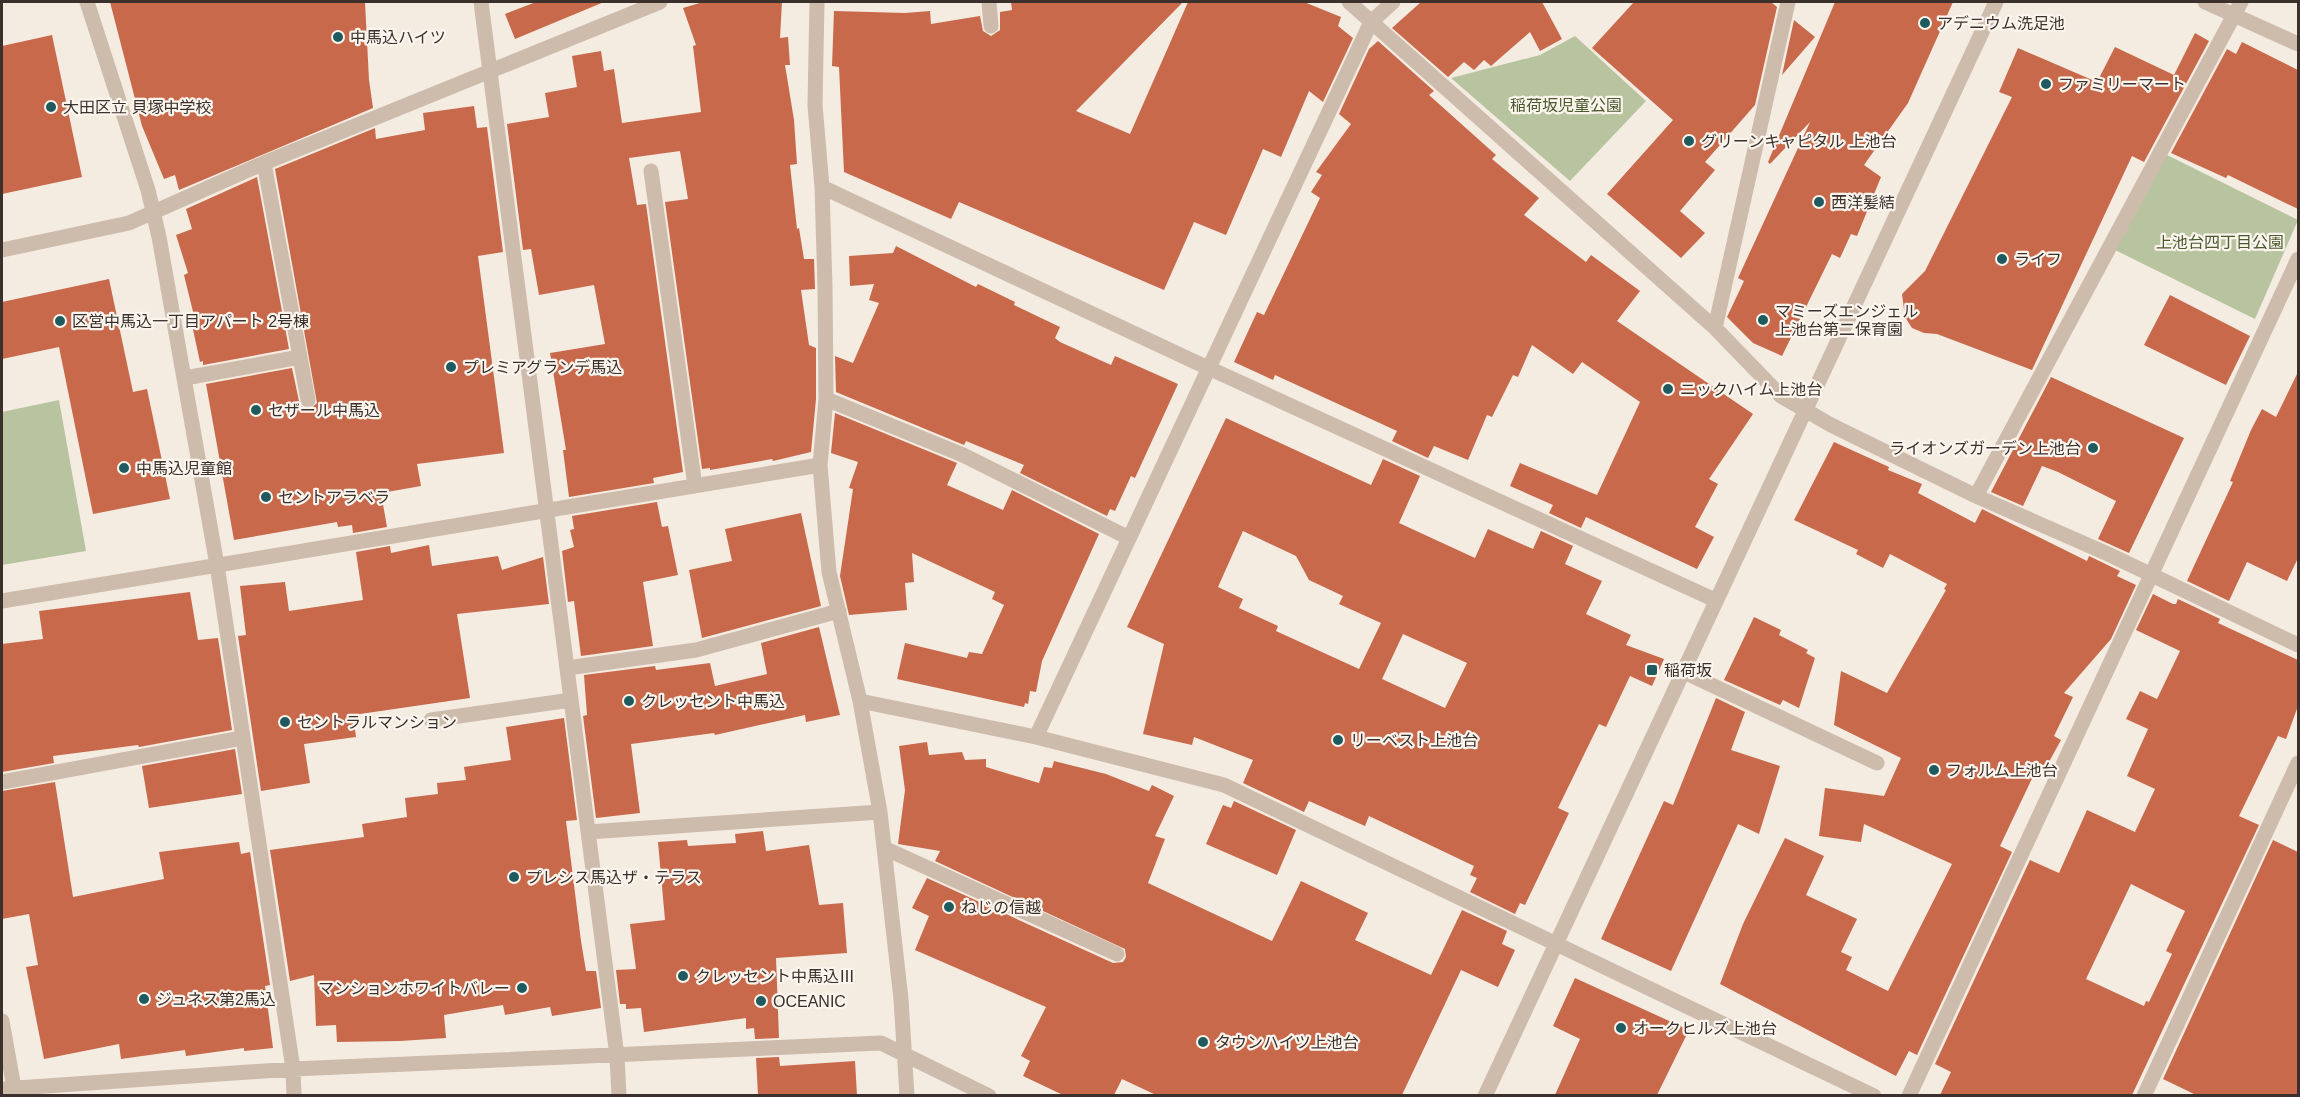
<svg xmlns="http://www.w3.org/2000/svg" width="2300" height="1097" viewBox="0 0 2300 1097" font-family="Arial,'Noto Sans JP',sans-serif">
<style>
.green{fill:#b8c4a0}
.building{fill:#c8694b;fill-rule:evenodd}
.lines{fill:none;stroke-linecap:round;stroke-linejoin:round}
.minor{stroke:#cdbbac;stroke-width:15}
.poi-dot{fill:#1f5a5e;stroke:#fbf5ee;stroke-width:2}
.labels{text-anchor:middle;stroke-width:4.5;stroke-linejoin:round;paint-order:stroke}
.poi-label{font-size:16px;fill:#3b302b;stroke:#fbf5ee;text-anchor:start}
.park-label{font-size:16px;fill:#4a5a2e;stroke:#fbf5ee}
</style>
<rect width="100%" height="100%" fill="#f4ebe1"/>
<path class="green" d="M1575 36 1646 101 1570 181 1451 78 1540 55Z
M2165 154 2298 220 2255 319 2115 250Z
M59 400 86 551 2 565V412Z"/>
<path class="building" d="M110 2H365L369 80 373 108 179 190 175 175 164 179 142 126Z
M536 2H604L515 39 505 14Z
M703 2H782L780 38 788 37 790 65H785L794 120 797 164 790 165 797 229 799 228 804 259H814L815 289 801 290 809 345 816 348V399L811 452 773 461 772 459 710 470V468L702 469 665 202 688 199 680 151 629 158 637 205 646 204 683 472 653 478 654 483 569 497 563 450H566L550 353 605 344 594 285 539 295 531 249 523 250 507 124 549 117 545 93 577 87 572 56 601 51 604 71 614 69 622 123 701 112 693 46 696 45 683 8Z
M1011 2H1183L1076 111 1130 134 1188 2H1304L1341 17 1338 26 1353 38 1323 102 1309 91 1281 157 1263 149 1226 235 1194 222 1164 290 959 202 951 219 844 172 839 67 832 66 834 11 905 13 930 11 931 24 980 16 983 31 991 36 1000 30V12L1012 10Z
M1421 2H1542L1562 39 1540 51 1530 32 1491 66 1484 60 1474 70 1464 62 1448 77 1392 28Z
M1634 2H1771L1777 7 1755 105 1705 162 1715 170 1680 211 1705 233 1681 258 1607 194 1673 120 1592 48Z
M1835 2H1953L1908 103 1864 165 1881 177 1857 236 1851 234 1840 258 1832 254 1782 356 1753 343 1727 317 1744 281 1738 278 1810 122 1770 164 1768 162Z
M1794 20 1815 37 1782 75Z
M2195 33 2209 41 2144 162 2132 156 2032 370 1937 334 1924 333 1912 328 1905 317 1902 294 1925 271 2012 97 1999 92 2018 48 2097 82 2115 47 2174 75Z
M52 35 82 177 2 194V46Z
M1378 41 1434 91 1429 95 1496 155 1492 159 1539 198 1524 215 1586 262 1591 255 1640 291 1617 321 1753 414 1709 479 1718 484 1695 527 1714 537 1697 569 1586 517 1581 528 1549 513 1553 505 1510 486 1520 463 1597 495 1640 402 1582 362 1573 374 1532 345 1518 377 1513 375 1492 417 1487 415 1468 460 1434 446 1428 458 1392 441 1397 431 1275 375 1273 380 1234 362 1257 312 1264 315 1320 198 1311 192 1322 175 1316 172 1351 124 1339 114 1369 49Z
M2242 42 2298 70V209L2228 175 2226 178 2171 153 2227 49 2236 54Z
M474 106 477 128 487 127 503 252 478 256 504 453 417 464 421 486 381 493 387 527 353 533 352 525 338 527 337 522 234 540 206 384 292 368 300 406 310 409 317 403 275 169 375 128 376 139 425 130 423 113Z
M257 177 289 349 203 365V361L200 362 192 325 196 324 184 275 188 273 176 235 192 229 186 209Z
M896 246 976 287 978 284 1015 302 1014 305 1060 327 1055 338 1060 342 1111 365 1115 356 1178 384 1135 478 1131 476 1115 511 1110 509 1107 516 1020 473 1024 465 966 441 964 445 836 392 835 356 853 363 879 303 869 300 874 284 850 286 849 256 893 253Z
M109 279 133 392 147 389 170 499 93 514 59 347 2 359V302Z
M2170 295 2250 336 2226 385 2144 345Z
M2298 372V558L2287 581 2247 562 2229 601 2187 581 2233 482 2230 481 2251 430 2262 409 2276 417Z
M2051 377 2184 438 2129 553 2098 539 2116 501 2058 472 2042 466 2023 506 1991 492Z
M835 413 957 463 947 485 1003 510 1012 490 1099 534 1042 661 1036 692 1030 691 1028 704 1025 703 1024 707 897 679 905 643 967 658 969 652 982 654 1004 605 992 599 995 592 912 553 914 582 905 583 907 610 849 615 840 576 853 489 849 488 858 462 831 453Z
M1226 418 1371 485 1383 459 1420 476 1399 523 1475 558 1488 529 1533 549 1541 531 1573 546 1565 564 1602 581 1586 614 1631 635 1626 645 1664 659 1652 686 1630 676 1606 727 1599 724 1558 808 1569 813 1525 905 1520 903 1515 914 1470 892 1477 878 1470 875 1474 866 1369 816 1365 826 1309 801 1304 812 1243 783 1253 760 1194 737 1192 745 1143 734 1164 644 1127 627ZM1243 531 1296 556 1309 580 1343 596 1339 604 1381 623 1359 669 1276 631 1278 626 1239 608 1243 599 1218 587ZM1403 634 1467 663 1445 708 1382 679Z
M1834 442 1889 467 1888 470 1922 484 1918 493 1975 523 1982 509 2087 561 2089 556 2120 571 2117 576 2136 585 2111 639 2064 693 2073 697 2054 736 2061 740 2044 771 2037 768 2000 846 2012 852 1917 1055 1909 1051 1896 1076 1720 984 1743 924 1785 838 1824 856 1806 895 1857 919 1841 952 1852 957 1846 970 1888 991 1952 864 1864 824 1861 842 1819 836 1825 788 1884 796 1901 758 1834 725 1841 671 1887 693 1946 590 1944 589 1947 584 1890 554 1883 568 1856 554 1858 550 1794 520Z
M657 502 662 527 668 526 678 575 643 582 653 646 581 656 574 601 568 602 562 551 574 547 570 530 574 529 572 516Z
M801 513 821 606 702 638 689 570 732 561 725 529Z
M429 545 432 566 498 556 502 570 543 557 549 604 457 614 470 698 353 715 356 737 304 744 310 783 261 791 238 636 246 635 240 586 285 582 289 611 363 600 356 552 390 546 391 553Z
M190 592 198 640 218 638 232 730 139 747 138 745 53 756 54 763 2 772V644L43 639 39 611Z
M2153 594 2173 604H2176L2178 599 2220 619 2218 623 2298 660V706L2286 739 2278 736 2239 816 2259 825 2132 1095H1940L1951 1072 1935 1064 2030 860 2059 873 2087 810 2135 832 2155 789 2127 776 2148 729 2126 719 2140 691 2157 699 2180 651 2136 630ZM2131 884 2185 911 2166 951 2172 954 2149 1002 2146 1001 2144 1006 2086 979Z
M1754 617 1781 630 1779 635 1808 650 1806 653 1815 658 1799 708 1783 700 1780 705 1724 680Z
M819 627 840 715 806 722 805 715 715 735 714 733 631 744 640 813 596 818 583 716 587 715 584 675 655 666 656 670 710 663 715 686 767 674 761 643Z
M1716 698 1745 712 1731 750 1780 766 1759 834 1738 824 1671 971 1601 939 1664 801 1673 805Z
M564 718 577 820 566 821 581 941 586 971H596L601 1008 552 1016 550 1007 505 1015 503 1005 444 1015 446 1038 400 1041 337 1042 336 1025 316 1026 314 975 290 981 270 850 364 837 362 824 407 817 405 798 438 794 437 783 466 780 464 767 511 760 506 727Z
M927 742 929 755 962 752 965 760 986 759V767L1039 783 1044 767 1052 768 1054 761 1106 774 1149 791 1152 785 1174 796 1155 836 1165 839 1148 883 1272 941 1301 881 1368 913 1355 940 1431 975 1462 910 1507 931 1502 944 1515 950 1498 987 1461 970 1402 1095H1156L1122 1079 1114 1095H1063L1023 1076 1030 1061 1021 1056 1046 1007 915 950 929 916 912 908 927 878 1113 963 1123 962 1126 957 1125 949 935 861 940 851 898 844 905 790 899 746Z
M235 749 242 794 149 808 142 766Z
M55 782 73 897 164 879 159 852 239 842 241 854 250 852 270 985 265 986 273 1048 244 1051V1048L186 1056 185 1050 121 1059 119 1044 44 1059 26 967 38 965 29 914 2 919V791Z
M1234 801 1296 830 1277 875 1206 844 1223 805 1231 808Z
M763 831 766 851 809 845 819 905 843 903 847 953 776 958 779 1038 755 1039 754 1028 746 1029V1018L644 1032 641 1008 626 1009V1004H620L616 970 636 969 630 924 665 920 658 842 687 840 688 846 736 843 735 834Z
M2273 840 2298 852V1095H2196L2163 1079Z
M1575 978 1689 1030 1657 1095H1555L1580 1039 1553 1026Z
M779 1057 780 1066 855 1061 857 1095H758L756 1058Z"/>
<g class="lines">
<path class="minor" d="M87 2 148 190 159 237 217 565 293 1069 294 1096
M481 2 617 1056 619 1096
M817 2 815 105 822 187 825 287 826 399 820 465 829 572 860 701 880 812 901 999 907 1096
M989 2 991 26
M1349 2 1715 328 1781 396 1831 425 1976 496 2108 554 2298 645
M2205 2 2298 44
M264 163 308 400
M651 171 695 486
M822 187 1191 360 1715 600
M2 250 129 223 264 163 660 2
M1715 328 1788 2
M185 378 300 357
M826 399 963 455 1129 538
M1976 496 2241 2
M2 601 820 465
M567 668 696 650 839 611
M1682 671 1877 763
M860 701 1036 737 1224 785 1874 1096
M431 720 571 700
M1036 737 1371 22 1393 2
M2 782 242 738
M588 832 880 812
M884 848 1117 954
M2 1021 14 1088
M2 1089 293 1069 881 1043 989 1096
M1485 1096 1996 2
M1909 1096 2298 259
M2144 1096 2298 763"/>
</g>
<g class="poi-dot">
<circle cx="1925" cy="23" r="6"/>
<circle cx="338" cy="37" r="6"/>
<circle cx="2046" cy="84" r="6"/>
<circle cx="51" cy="107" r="6"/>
<circle cx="1689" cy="141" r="6"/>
<circle cx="1819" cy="202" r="6"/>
<circle cx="2002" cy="259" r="6"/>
<circle cx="1763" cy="320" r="6"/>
<circle cx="60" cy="321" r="6"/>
<circle cx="451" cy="367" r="6"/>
<circle cx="1668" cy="389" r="6"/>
<circle cx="256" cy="410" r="6"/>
<circle cx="2093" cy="448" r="6"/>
<circle cx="124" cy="468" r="6"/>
<circle cx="266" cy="497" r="6"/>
<rect x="1646" y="664" width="12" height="12" rx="3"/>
<circle cx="629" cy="701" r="6"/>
<circle cx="285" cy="722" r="6"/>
<circle cx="1338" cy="740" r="6"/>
<circle cx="1934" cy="770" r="6"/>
<circle cx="514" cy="877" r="6"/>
<circle cx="949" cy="907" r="6"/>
<circle cx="683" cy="976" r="6"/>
<circle cx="522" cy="988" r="6"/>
<circle cx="144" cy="999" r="6"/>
<circle cx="761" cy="1001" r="6"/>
<circle cx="1621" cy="1028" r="6"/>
<circle cx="1203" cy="1042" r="6"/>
</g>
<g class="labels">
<g class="poi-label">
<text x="1937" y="29">アデニウム洗足池</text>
<text x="350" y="43">中馬込ハイツ</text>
<text x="2058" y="90">ファミリーマート</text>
<text x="63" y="113">大田区立 貝塚中学校</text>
<text x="1701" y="147">グリーンキャピタル 上池台</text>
<text x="1831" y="208">西洋髪結</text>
<text x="2014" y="265">ライフ</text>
<text x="1775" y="317">マミーズエンジェル<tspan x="1775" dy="18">上池台第二保育園</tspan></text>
<text x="72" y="327">区営中馬込一丁目アパート 2号棟</text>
<text x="463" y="373">プレミアグランデ馬込</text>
<text x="1680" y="395">ニックハイム上池台</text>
<text x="268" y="416">セザール中馬込</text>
<text x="2081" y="454" text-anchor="end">ライオンズガーデン上池台</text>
<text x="136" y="474">中馬込児童館</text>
<text x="278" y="503">セントアラベラ</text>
<text x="1664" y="676">稲荷坂</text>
<text x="641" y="707">クレッセント中馬込</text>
<text x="297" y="728">セントラルマンション</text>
<text x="1350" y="746">リーベスト上池台</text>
<text x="1946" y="776">フォルム上池台</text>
<text x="526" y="883">プレシス馬込ザ・テラス</text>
<text x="961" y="913">ねじの信越</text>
<text x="695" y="982">クレッセント中馬込Ⅲ</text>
<text x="510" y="994" text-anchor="end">マンションホワイトバレー</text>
<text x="156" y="1005">ジュネス第2馬込</text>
<text x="773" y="1007">OCEANIC</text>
<text x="1633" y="1034">オークヒルズ上池台</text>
<text x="1215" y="1048">タウンハイツ上池台</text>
</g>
<g class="park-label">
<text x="1566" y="111">稲荷坂児童公園</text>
<text x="2220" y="248">上池台四丁目公園</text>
</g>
</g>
<rect width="2300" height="1097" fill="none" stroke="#3b302b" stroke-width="6"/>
</svg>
